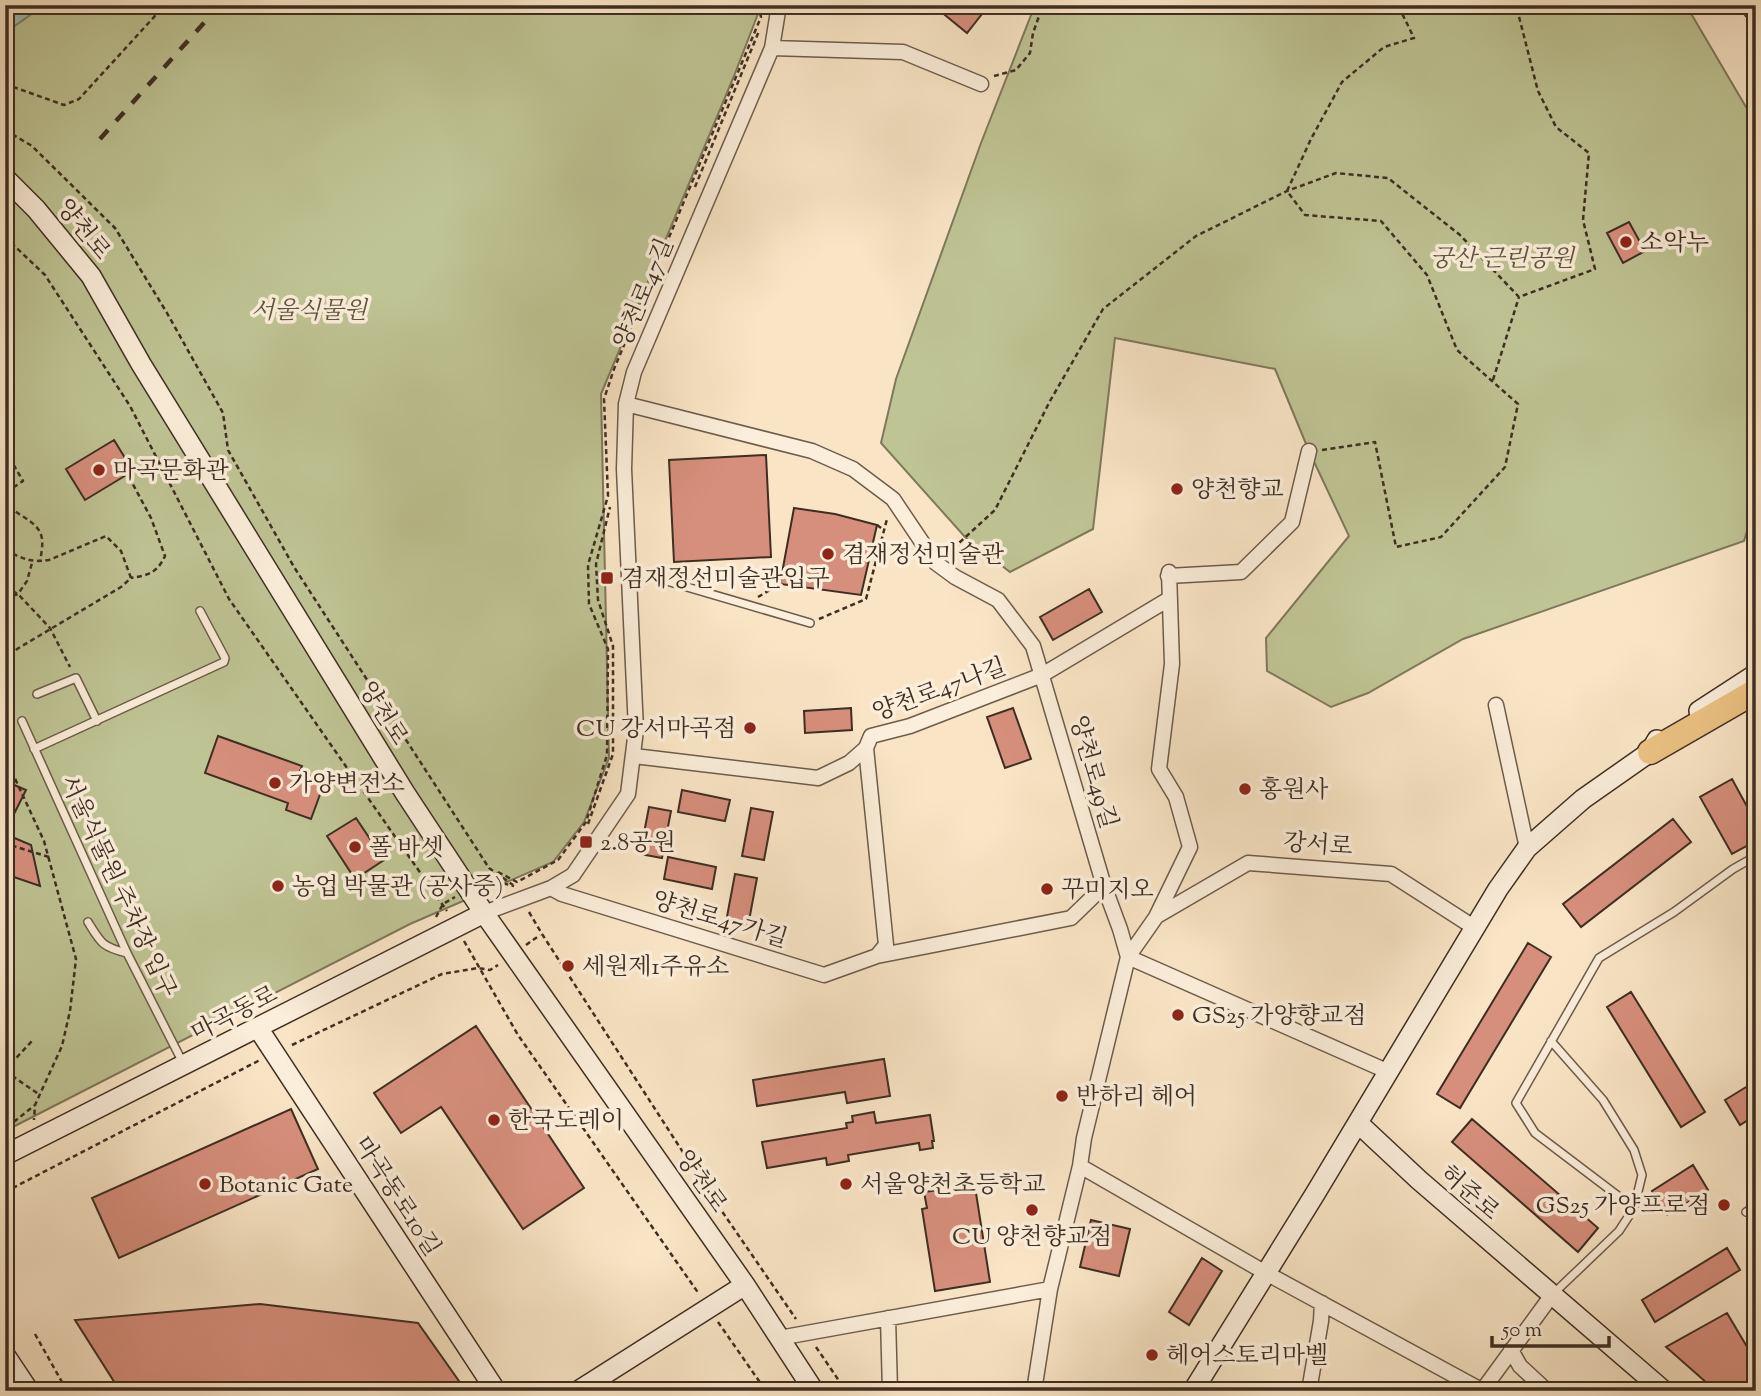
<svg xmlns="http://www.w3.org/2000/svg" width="1761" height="1396" viewBox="0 0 1761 1396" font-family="'Sorts Mill Goudy','Noto Serif KR',serif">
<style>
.green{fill:#bfc494;stroke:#7e795b;stroke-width:2}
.water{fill:#9ebfb0;stroke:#788577;stroke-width:2}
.building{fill:#d78f7d;stroke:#3e2e22;stroke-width:2}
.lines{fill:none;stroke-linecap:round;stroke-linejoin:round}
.lane-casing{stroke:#6d5c4b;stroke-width:10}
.street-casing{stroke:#6d5c4b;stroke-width:17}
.secondary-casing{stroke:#3e2e22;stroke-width:22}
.highway-casing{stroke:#3e2e22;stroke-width:27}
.path{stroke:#3e2e22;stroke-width:2.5;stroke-dasharray:5 3.5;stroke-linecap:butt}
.lane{stroke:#fbeeda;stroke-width:7}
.street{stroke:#fbeeda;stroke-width:14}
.secondary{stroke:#fbeeda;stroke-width:19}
.highway{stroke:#ecc283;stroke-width:24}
.rail{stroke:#3e2e22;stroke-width:4.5;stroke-dasharray:12 12;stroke-linecap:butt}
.poi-dot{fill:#8f2418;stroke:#fbeeda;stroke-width:2.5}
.labels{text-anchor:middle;stroke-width:7;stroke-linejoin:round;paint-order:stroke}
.street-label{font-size:24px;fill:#3e2e22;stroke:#fbeeda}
.poi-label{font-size:24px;fill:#3e2e22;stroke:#fbeeda;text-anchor:start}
.park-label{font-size:24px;font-style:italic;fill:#5e543e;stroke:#fbeeda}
</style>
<rect width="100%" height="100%" fill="#f9e5c6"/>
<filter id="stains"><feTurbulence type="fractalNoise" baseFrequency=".00286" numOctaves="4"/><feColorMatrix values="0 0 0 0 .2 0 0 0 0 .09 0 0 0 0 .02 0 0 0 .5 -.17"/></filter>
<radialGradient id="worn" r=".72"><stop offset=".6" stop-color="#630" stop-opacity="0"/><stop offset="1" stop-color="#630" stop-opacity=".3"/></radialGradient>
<path class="green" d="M5 5 761 6 734 76 601 394 609 758 584 822 553 862 410 924 5 1131Z
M1035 5H1686L1756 124V500L1744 541 1463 639 1368 693 1331 707 1267 671 1266 638 1349 536 1309 451 1275 369 1115 338 1093 529 1010 572 965 537 881 443 896 379 981 143Z"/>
<path class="water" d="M5 5H44L5 33Z"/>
<path class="building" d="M953 5H989L967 33 945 15Z
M1629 222 1645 251 1623 263 1607 233Z
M114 440 133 471 85 500 66 469Z
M766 455 771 557 674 562 669 460Z
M794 508 835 514 877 525 861 595 780 584Z
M1089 589 1102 612 1053 640 1040 617Z
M851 708 852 730 805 733 804 711Z
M1013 708 1031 759 1005 768 987 717Z
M218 736 302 766 300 771 314 777 322 789 311 819 286 810 288 803 205 773Z
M1732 779 1756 823V841L1732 854 1700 797Z
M5 781 26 790 14 814 5 811Z
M682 790 730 800 725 821 678 812Z
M649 807 671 811 662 858 640 854Z
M751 808 773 812 764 860 742 856Z
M356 818 384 860 355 879 327 836Z
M1673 819 1691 842 1581 927 1563 904Z
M5 834 31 845 40 886 5 874Z
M668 857 716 867 712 889 664 879Z
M735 874 757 878 748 926 726 922Z
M1528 943 1551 957 1460 1108 1437 1094Z
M1631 992 1705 1112 1681 1127 1607 1007Z
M476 1026 584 1188 523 1229 441 1107 401 1133 374 1093Z
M884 1059 890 1096 847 1103 845 1092 757 1106 753 1080Z
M1756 1081V1115L1740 1125 1725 1100Z
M291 1109 318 1169 119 1258 92 1198Z
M874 1112 876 1123 930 1115 934 1141H932L933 1148 920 1150 919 1143 848 1155 849 1161 827 1165 826 1158 767 1168 762 1142 847 1128 846 1123 853 1122 852 1116Z
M1472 1119 1598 1228 1578 1252 1452 1142Z
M1693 1165 1708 1190 1667 1215 1652 1191Z
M961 1187 970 1189 976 1193 990 1282 935 1291 922 1209 927 1208 924 1192Z
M1091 1220 1130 1229 1119 1276 1080 1267Z
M1727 1248 1740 1270 1655 1322 1642 1300Z
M1202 1258 1222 1271 1189 1325 1169 1312Z
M260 1304 418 1323 466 1391H120L75 1320Z
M1727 1313 1756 1362V1391H1716L1666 1347Z"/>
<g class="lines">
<g class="lane-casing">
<path id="lane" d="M629 570 810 623
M37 694 76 678 97 721
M22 721 127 953 184 1065
M34 749 224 662 225 658 200 611
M88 922C101 943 102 947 127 953
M1551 1041 1603 1100 1634 1150 1642 1175 1634 1208 1619 1231 1553 1294
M1634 1208 1535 1133 1516 1103 1599 958 1674 912 1733 869 1756 856
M1746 1212 1756 1205"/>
</g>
<g class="street-casing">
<path id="street" d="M772 48 903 52 981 84
M626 404 812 451 853 469 893 499 936 563 955 577 998 600 1033 646 1104 886 1120 929 1128 957 1084 1138 1080 1166 1050 1289 1034 1391
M1169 572 1172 664 1159 769 1176 797 1190 847 1156 917 1128 957 1389 1072
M1168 576 1241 572 1292 522 1309 451
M1496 705 1527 848
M866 748 886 945 877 956
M634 756 818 778 849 763 866 748 871 736 910 726 1042 675 1169 599
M551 888 562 894 824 975 877 956 1071 918 1104 886
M484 913 551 888 573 875 628 794 636 730 624 469 626 404 634 372 772 48 779 5
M1157 916 1248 863 1391 874 1475 928
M1080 1166 1266 1273 1481 1390
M888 1318 890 1391
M779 1338 1050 1289
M1511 1350 1520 1366 1547 1391
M1309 1391 1321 1321 1322 1303
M1482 1391 1552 1295"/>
</g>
<g class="secondary-casing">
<path id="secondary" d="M5 178 36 209 91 276 141 364 405 793 484 913 745 1285 814 1391
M1699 711 1756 674
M258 1028 496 1391
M1358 1123 1419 1180 1664 1391
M5 1155 484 913
M5 1355 29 1391
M578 1391 745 1285
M1193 1391 1315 1194 1498 889 1527 848 1583 799 1650 752 1657 740"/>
</g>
<g class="highway-casing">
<path id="highway" d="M1753 5 1756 9
M1650 752 1756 691"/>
</g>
<path class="path" d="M994 76 1016 70 1030 53 1033 33 1043 5
M5 84 64 105 79 99 165 5
M5 130 32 146 115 228 167 313 223 413 228 450 294 567 489 868 513 885
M695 187 759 31
M5 237 45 275 130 406 229 599 447 911
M1493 380 1519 297
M5 450 23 481 11 489 5 496
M1322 450 1375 442 1396 547 1441 537 1505 467 1518 404 1457 350 1427 275 1381 221 1305 215 1287 191 1311 139 1342 82 1384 47 1414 38 1398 5
M129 477 151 518 165 556C157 573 149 575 131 578
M5 499C12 517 39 518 42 539 43 546 41 555 40 562
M877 525 884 530
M5 550C22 558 30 563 49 560L106 536 121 551 131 578 121 587 17 649 5 665
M947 554 995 510 1050 401 1103 309 1196 236 1287 191 1336 173 1388 178 1460 235 1519 297 1595 269 1583 220 1589 153 1556 127 1538 91 1516 5
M5 587 18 594 50 628 70 667
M758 597 780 584
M5 599 18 594 27 581 32 563
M819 619 866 599 887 519
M5 766 11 770 44 841 76 959 70 1011 62 1046 35 1105 34 1120
M588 824 613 754V646L598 600 596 564 610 507
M5 841 7 844 49 857
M498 872 517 882 558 860 586 822 607 755 608 649 589 604 588 565 608 496 604 399 614 369 761 17 758 5
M487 883 493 881 514 886
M529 912 542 934 708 1191 796 1319
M436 917 443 904 455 897
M464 941 518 1035 699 1294
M526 945 540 935
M292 1045 442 974 478 968 490 970 498 965
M5 1070 32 1041
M5 1071 40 1095
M5 1121H15L35 1105
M5 1192 260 1060
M718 1322 766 1391
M35 1334 67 1391
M816 1347 846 1391"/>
<use href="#lane" class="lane"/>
<use href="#street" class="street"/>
<use href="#secondary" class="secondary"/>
<use href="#highway" class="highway"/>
<path class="rail" d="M100 139 220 5"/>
</g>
<g class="poi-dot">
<circle cx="1626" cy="242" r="7"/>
<circle cx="99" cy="470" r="7"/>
<circle cx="1177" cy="489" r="7"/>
<circle cx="828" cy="554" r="7"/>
<rect x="600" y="571" width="14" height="14" rx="3.5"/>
<circle cx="750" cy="728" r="7"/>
<circle cx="275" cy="783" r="7"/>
<circle cx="1245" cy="789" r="7"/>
<rect x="579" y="835" width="14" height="14" rx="3.5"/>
<circle cx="355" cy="847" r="7"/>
<circle cx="278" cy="886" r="7"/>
<circle cx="1047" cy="889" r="7"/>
<circle cx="568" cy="966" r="7"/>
<circle cx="1178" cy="1015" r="7"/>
<circle cx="1062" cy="1096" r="7"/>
<circle cx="494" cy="1120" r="7"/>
<circle cx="205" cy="1184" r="7"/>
<circle cx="846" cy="1184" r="7"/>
<circle cx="1724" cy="1205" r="7"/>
<circle cx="1032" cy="1210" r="7"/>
<circle cx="1152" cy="1355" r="7"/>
</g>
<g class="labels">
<g class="street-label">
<text transform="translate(84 229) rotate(51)" y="8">양천로</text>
<text transform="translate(643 293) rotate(-67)" y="8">양천로47길</text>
<text transform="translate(939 689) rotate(-20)" y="8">양천로47나길</text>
<text transform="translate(384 713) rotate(58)" y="8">양천로</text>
<text transform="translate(1094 772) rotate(74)" y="8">양천로49길</text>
<text transform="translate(1318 844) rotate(4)" y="8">강서로</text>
<text transform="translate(119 886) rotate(65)" y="8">서울식물원 주차장 입구</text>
<text transform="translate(720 919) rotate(17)" y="8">양천로47가길</text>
<text transform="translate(234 1013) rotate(-27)" y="8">마곡동로</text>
<text transform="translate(702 1181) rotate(55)" y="8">양천로</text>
<text transform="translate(1470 1192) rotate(41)" y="8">허준로</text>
<text transform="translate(398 1196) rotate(57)" y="8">마곡동로10길</text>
</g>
<g class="poi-label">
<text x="1640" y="250">소악누</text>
<text x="113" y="478">마곡문화관</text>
<text x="1191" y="497">양천향교</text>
<text x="842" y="562">겸재정선미술관</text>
<text x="621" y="586">겸재정선미술관입구</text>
<text x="736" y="736" text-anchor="end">CU 강서마곡점</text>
<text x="289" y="791">가양변전소</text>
<text x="1259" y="797">홍원사</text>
<text x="600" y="850">2.8공원</text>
<text x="369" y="855">폴 바셋</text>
<text x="292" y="894">농업 박물관 (공사중)</text>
<text x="1061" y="897">꾸미지오</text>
<text x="582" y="974">세원제1주유소</text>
<text x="1192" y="1023">GS25 가양향교점</text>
<text x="1076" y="1104">반하리 헤어</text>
<text x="508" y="1128">한국도레이</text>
<text x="219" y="1192">Botanic Gate</text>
<text x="860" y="1192">서울양천초등학교</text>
<text x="1710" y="1213" text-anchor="end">GS25 가양프로점</text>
<text x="1032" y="1244" text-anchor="middle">CU 양천향교점</text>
<text x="1166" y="1363">헤어스토리마벨</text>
</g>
<g class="park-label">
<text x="1502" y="266">궁산 근린공원</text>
<text x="309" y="318">서울식물원</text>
</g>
</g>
<rect width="1761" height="1396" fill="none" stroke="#f9e5c6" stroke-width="28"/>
<rect x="7" y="7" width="1747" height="1382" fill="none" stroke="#3e2e22" stroke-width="3.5"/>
<rect x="14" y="14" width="1733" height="1368" fill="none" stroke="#3e2e22" stroke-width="2"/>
<path d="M1492 1336v10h117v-10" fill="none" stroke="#3e2e22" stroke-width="3.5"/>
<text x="1502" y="1336" font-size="21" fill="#3e2e22" stroke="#fbeeda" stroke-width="5" paint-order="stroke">50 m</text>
<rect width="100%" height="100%" filter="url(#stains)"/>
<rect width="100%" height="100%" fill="url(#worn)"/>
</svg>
